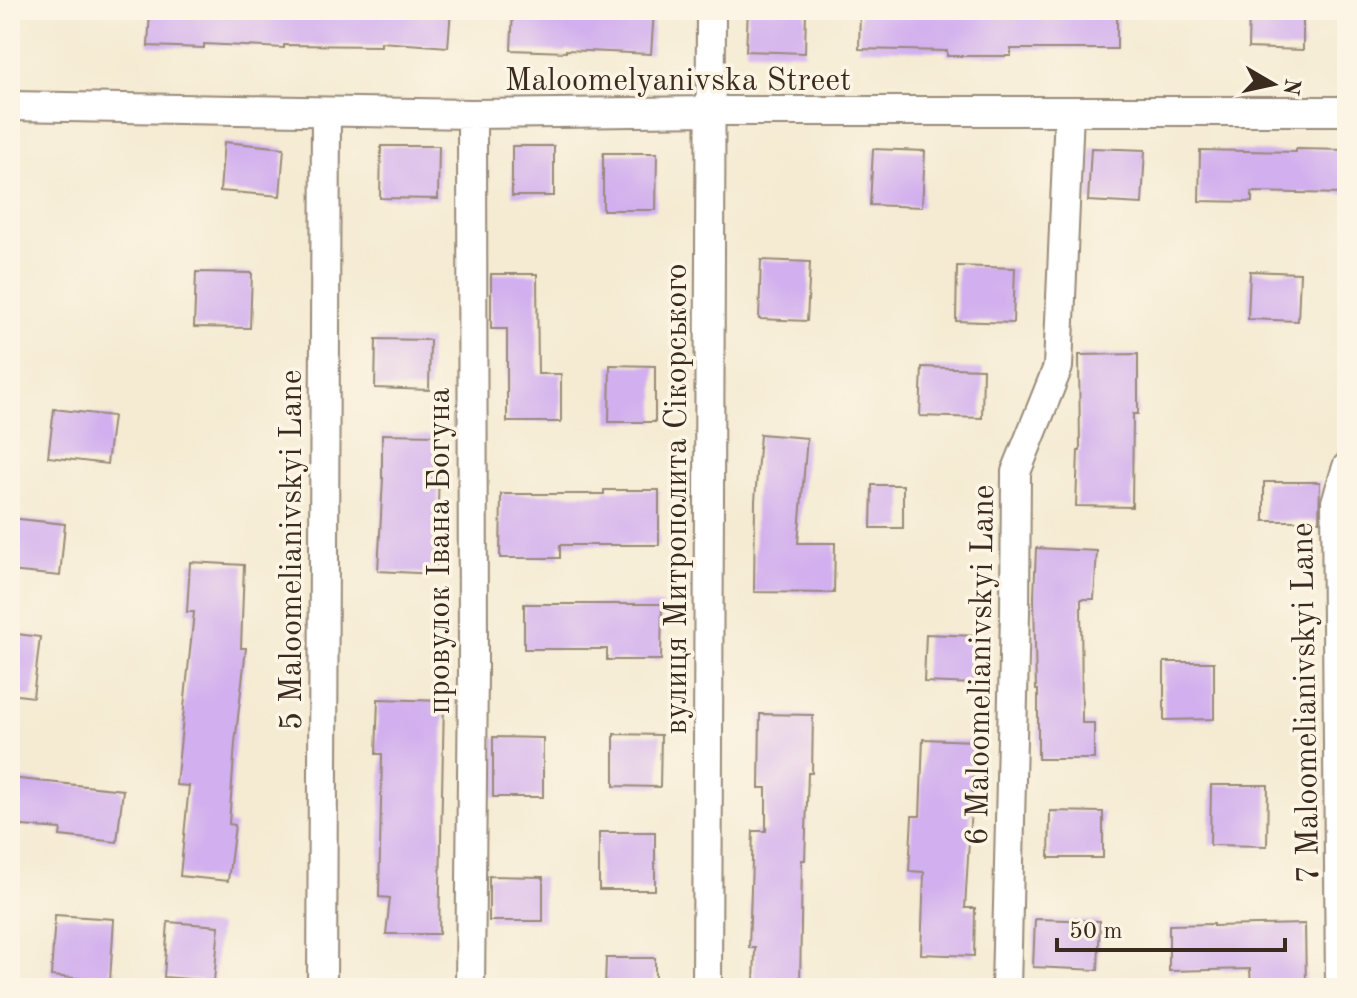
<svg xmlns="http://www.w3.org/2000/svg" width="1357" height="998" viewBox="0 0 1357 998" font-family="'Old Standard TT',serif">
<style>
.building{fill:#d2afee}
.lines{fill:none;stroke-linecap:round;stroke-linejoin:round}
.street-casing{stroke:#988a78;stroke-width:32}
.street{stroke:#fff;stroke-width:28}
.labels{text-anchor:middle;stroke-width:7;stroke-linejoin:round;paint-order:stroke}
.street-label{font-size:32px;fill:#3b2a1e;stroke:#fcf5e5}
</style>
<rect width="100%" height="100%" fill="#fcf5e5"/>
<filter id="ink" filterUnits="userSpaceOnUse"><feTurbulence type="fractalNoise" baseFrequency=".0125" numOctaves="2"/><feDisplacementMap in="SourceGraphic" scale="16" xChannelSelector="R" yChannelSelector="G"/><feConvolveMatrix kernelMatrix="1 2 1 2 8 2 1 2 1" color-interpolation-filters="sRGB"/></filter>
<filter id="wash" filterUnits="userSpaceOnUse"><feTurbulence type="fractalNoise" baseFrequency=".006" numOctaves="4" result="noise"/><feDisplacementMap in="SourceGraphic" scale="32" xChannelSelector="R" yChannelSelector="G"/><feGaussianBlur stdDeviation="1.8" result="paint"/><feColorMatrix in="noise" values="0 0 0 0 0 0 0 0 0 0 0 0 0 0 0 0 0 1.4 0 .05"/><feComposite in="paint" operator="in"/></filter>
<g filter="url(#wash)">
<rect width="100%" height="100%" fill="#f5ebd3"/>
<g id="blocks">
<path class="building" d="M150 10H451L448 47 381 42V46L284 45V48L204 44V48L148 46Z
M513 10H654L651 54 566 50V52L511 50Z
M748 10H806L805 53 746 51Z
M860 10H922V13L1051 12V10H1117V49H1011V56H947V51L859 49Z
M1249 10H1303V50L1248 48Z
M224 142 284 148 280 196 220 191Z
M381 146H439L438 199 380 198Z
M512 146H554V196H512Z
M1091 148 1145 150 1142 204 1088 201Z
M873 149 925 151 922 207 870 205Z
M1296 149 1347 150 1346 194 1252 192V202L1199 201 1200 150 1296 152Z
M603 153H657L656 210H603Z
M761 260 810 262 807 321 759 319Z
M957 266 1015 268 1013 323 956 321Z
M1250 271 1300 273 1298 321 1248 319Z
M196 272 252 273 250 328 194 327Z
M491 274H537L538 374H561V422H507V329H491Z
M376 339 430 340 429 390 375 388Z
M1138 354V414H1133L1132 507 1076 506 1078 451H1080L1079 355Z
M610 365 655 366V422H609Z
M922 367 983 369 982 418 920 416Z
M54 409 113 416 107 464 48 457Z
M382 434 440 435 436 574 378 571 383 478H382Z
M760 434 807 438 798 543H835L834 593 754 592 755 501Z
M1264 482H1320L1319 521H1264Z
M872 485H903V528H871Z
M604 490H659V545H560V558H500L501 494H604Z
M10 518 65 524 60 576 10 571Z
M1036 548 1097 551 1094 599H1081L1082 723H1094V759H1038V690H1036L1034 597Z
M190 562 244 565 241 648H246L235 743 229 824 235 825 228 881 180 876 189 786 176 785 194 612H187Z
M524 604H662L661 660H607V649H524Z
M10 633 40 637 33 697 10 694Z
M926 634 977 636 975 684 924 682Z
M1164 662H1214V719L1164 720Z
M378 699 444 701 439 934H386L390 898 379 897 382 754H376Z
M760 714 813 715 812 773H808L805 860H802L800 988H754L755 948H749L753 831H766V788H759Z
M614 734 661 735 660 787 614 786Z
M493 737 543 738V797H493Z
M923 739 975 741 965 908H975L974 956 921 954 924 872 909 871 912 816H920Z
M10 778 123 790 117 842 60 836 61 829 10 825Z
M1211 785H1268L1267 846 1210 845Z
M1050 811 1103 812V858H1049Z
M599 832H655V890H599Z
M489 876 543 877V921H489Z
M55 915 114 919 110 981 51 976Z
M1035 919 1100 921 1098 970 1033 967Z
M168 922 219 926 214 981 164 977Z
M1213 924V926L1305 924 1306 988H1251L1250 969 1169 971V925Z
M606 958H655V988H605Z"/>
</g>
</g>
<g filter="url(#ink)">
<use href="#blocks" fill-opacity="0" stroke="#988a78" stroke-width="2"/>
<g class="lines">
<g class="street-casing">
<path id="street" d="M10 106 472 114 711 111H1347
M322 988 326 112
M470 988 473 670 472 114
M707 988 711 10
M1006 988 1015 613 1016 472 1058 367 1069 112
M1340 988 1336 502 1347 467"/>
</g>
<use href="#street" class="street"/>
</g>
</g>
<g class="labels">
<g class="street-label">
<text x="678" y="90">Maloomelyanivska Street</text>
<text transform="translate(675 499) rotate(-90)" y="11">вулиця Митрополита Сікорського</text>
<text transform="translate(290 550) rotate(-90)" y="11">5 Maloomelianivskyi Lane</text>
<text transform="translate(438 551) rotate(-90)" y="11">провулок Івана Богуна</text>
<text transform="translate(979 665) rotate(-89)" y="11">6 Maloomelianivskyi Lane</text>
<text transform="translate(1304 703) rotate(-91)" y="11">7 Maloomelianivskyi Lane</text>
</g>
</g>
<rect width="1357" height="998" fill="none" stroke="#fcf5e5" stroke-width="40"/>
<g transform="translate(1273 84) rotate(99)" stroke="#fcf5e5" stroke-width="6" paint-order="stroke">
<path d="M0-6L14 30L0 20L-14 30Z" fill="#3b2a1e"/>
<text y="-12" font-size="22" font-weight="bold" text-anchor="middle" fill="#3b2a1e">N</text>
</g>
<path d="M1057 938v12h228v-12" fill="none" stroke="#3b2a1e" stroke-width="4"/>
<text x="1069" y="938" font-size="24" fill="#3b2a1e" stroke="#fcf5e5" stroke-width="6" paint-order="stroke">50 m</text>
</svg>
